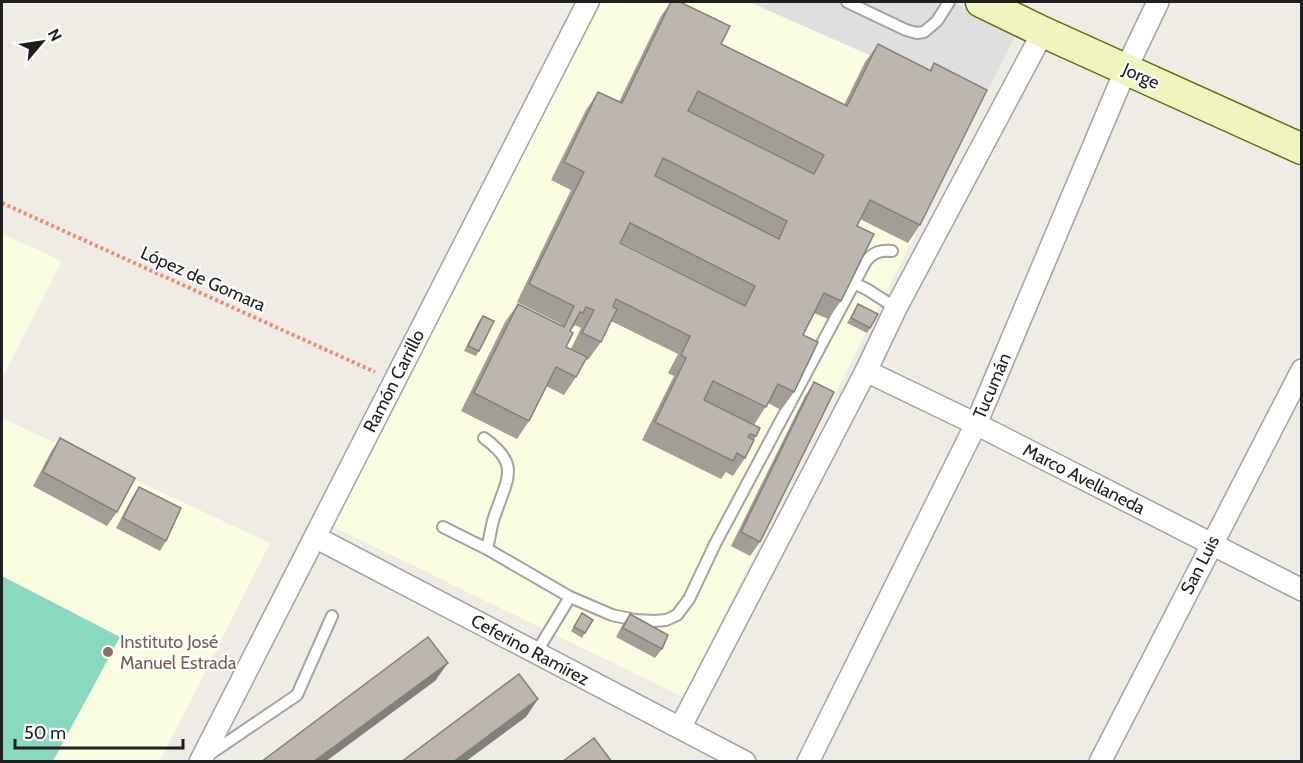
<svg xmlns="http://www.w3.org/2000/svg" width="1303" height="763" viewBox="0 0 1303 763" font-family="Cabin,sans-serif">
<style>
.education{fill:#fbfde0}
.pitch{fill:#88d9bf}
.parking{fill:#dfdfdf}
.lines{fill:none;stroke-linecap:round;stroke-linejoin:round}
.lane-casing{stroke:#a3a3a3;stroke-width:14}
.street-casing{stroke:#a3a3a3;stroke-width:24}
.secondary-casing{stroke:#5e6f0c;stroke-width:33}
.path{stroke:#f18a74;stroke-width:4;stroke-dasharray:3 3;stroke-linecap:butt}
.lane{stroke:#fff;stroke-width:10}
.street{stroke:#fff;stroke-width:21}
.secondary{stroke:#eff5bd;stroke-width:30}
.wall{fill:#a29d96;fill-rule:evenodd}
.shaded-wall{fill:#847f7a}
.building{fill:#bcb6af;stroke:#847f7a;stroke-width:1.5;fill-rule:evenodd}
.education-dot{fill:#8d6e63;stroke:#fff;stroke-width:2}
.labels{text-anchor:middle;stroke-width:4.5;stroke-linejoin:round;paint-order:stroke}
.street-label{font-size:18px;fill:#1f1f1f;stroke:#fff}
.education-label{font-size:18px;fill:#785e54;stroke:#fff;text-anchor:start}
</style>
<rect width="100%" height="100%" fill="#efece5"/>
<path class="education" d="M601 2H953L1017 32 683 697 332 526Z
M2 234 62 261 2 378Z
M2 418 270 543 160 761 2 762Z"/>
<path class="pitch" d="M2 576 120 637 53 761H2Z"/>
<path class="parking" d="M749 2H953L1017 32 981 104Z"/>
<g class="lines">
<g class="lane-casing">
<path id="lane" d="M847 2 906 30 917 33 924 32 937 21 949 2
M854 283 868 290 896 308
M484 438C520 464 508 477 496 512 491 524 490 537 487 549
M443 527 487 549 570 597 612 615 635 620 654 621 666 620 677 615 689 599 715 544 866 261C874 252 880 250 892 251
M536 653 570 597
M207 756 297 695 332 616"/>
</g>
<g class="street-casing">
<path id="street" d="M866 371 976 424 1302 590
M315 537 745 762
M680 728 866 371 896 308 1043 32
M200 762 588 2
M808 762 976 424 1126 69 1158 2
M1100 762 1302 370"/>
</g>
<g class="secondary-casing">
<path id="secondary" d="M981 2 1043 32 1302 149"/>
</g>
<path class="path" d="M2 203 375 372"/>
<use href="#lane" class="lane"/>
<use href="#street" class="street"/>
<use href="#secondary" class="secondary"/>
</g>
<path class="wall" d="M671 2H680L721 44 844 105 865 62 878 44 930 70 934 63 920 225 908 243 860 219 857 226 841 301 828 319 814 313 803 335 794 392 781 410 768 403 754 425 756 436 745 458 733 476 726 472 721 479 642 440 674 376 668 373 678 354 611 321 601 342 588 360 586 359 576 377 564 395 546 386 529 421 517 439 461 411 505 322 518 304 561 325V324L517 302 571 190 551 180 586 110 598 92 619 102 661 16ZM620 242 742 304V305L620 243ZM575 325 581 328 571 349 566 347 570 331Z
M858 304 870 328 867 333 847 323Z
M483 316 479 351 476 356 464 351 479 321Z
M814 382 760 542 750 556 731 546 805 396Z
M60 438 117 512 107 526 33 486 51 452Z
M139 487 166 541 160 551 116 528 133 496Z
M582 613 593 620 582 638 571 631Z
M630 614 662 649 655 658 616 637 623 624Z"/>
<path class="shaded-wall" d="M448 663 435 681 325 762H313Z
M538 699 526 717 465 762H453Z"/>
<path class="building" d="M671 2H680L730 26 721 44 847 106 878 44 931 71 934 63 987 90 920 225 870 200 857 226 874 234 841 301 824 293 803 335 818 342 794 392 778 384 766 407 713 381 704 400 760 428 756 436 750 434 748 437 754 440 745 458 737 453 733 461 655 422 686 358 681 355 690 336 616 299 613 307 617 309 601 342 582 333 594 310 586 307 583 313 580 312 570 331 573 333 566 347 587 357 576 377 556 367 529 421 474 393 518 304 564 327 574 306 529 284 584 172 564 162 598 92 622 103ZM698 91 824 155 814 174 688 111ZM663 158 787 221 779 239 655 176ZM630 223 755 286 745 306 620 243Z
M858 304 878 314 870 328 851 318Z
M483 316 494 321 479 351 468 346Z
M814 382 834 392 760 542 741 532Z
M60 438 135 478 117 512 43 472Z
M139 487 181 508 166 541 123 518Z
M582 613 593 620 585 633 574 627Z
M630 614 668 635 662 649 623 628Z
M428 637 448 663 313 762H261Z
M519 674 538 699 453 762H401Z
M594 738 612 762H562Z"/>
<circle class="education-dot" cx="108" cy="652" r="6"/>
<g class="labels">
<g class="street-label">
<text transform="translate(1141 76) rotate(24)" y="6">Jorge</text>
<text transform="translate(203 279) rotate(24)" y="6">López de Gomara</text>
<text transform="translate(394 381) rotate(-63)" y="6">Ramón Carrillo</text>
<text transform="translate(992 386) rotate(-67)" y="6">Tucumán</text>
<text transform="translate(1084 479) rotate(27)" y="6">Marco Avellaneda</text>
<text transform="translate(1200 565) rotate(-63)" y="6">San Luis</text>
<text transform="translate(530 650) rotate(28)" y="6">Ceferino Ramírez</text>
</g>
<g class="education-label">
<text x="120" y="648">Instituto José<tspan x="120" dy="21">Manuel Estrada</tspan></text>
</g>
</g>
<rect width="1303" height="763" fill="none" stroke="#1f1f1f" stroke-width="6"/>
<g transform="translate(42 42) rotate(61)" stroke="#ffffff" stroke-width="4.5" paint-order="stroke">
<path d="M0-4.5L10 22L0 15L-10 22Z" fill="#1f1f1f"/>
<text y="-9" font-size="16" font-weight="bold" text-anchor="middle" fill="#1f1f1f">N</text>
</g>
<path d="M15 739v9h168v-9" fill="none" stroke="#1f1f1f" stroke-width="3"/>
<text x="24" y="739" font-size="18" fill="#1f1f1f" stroke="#ffffff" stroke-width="4.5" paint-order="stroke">50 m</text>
</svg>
